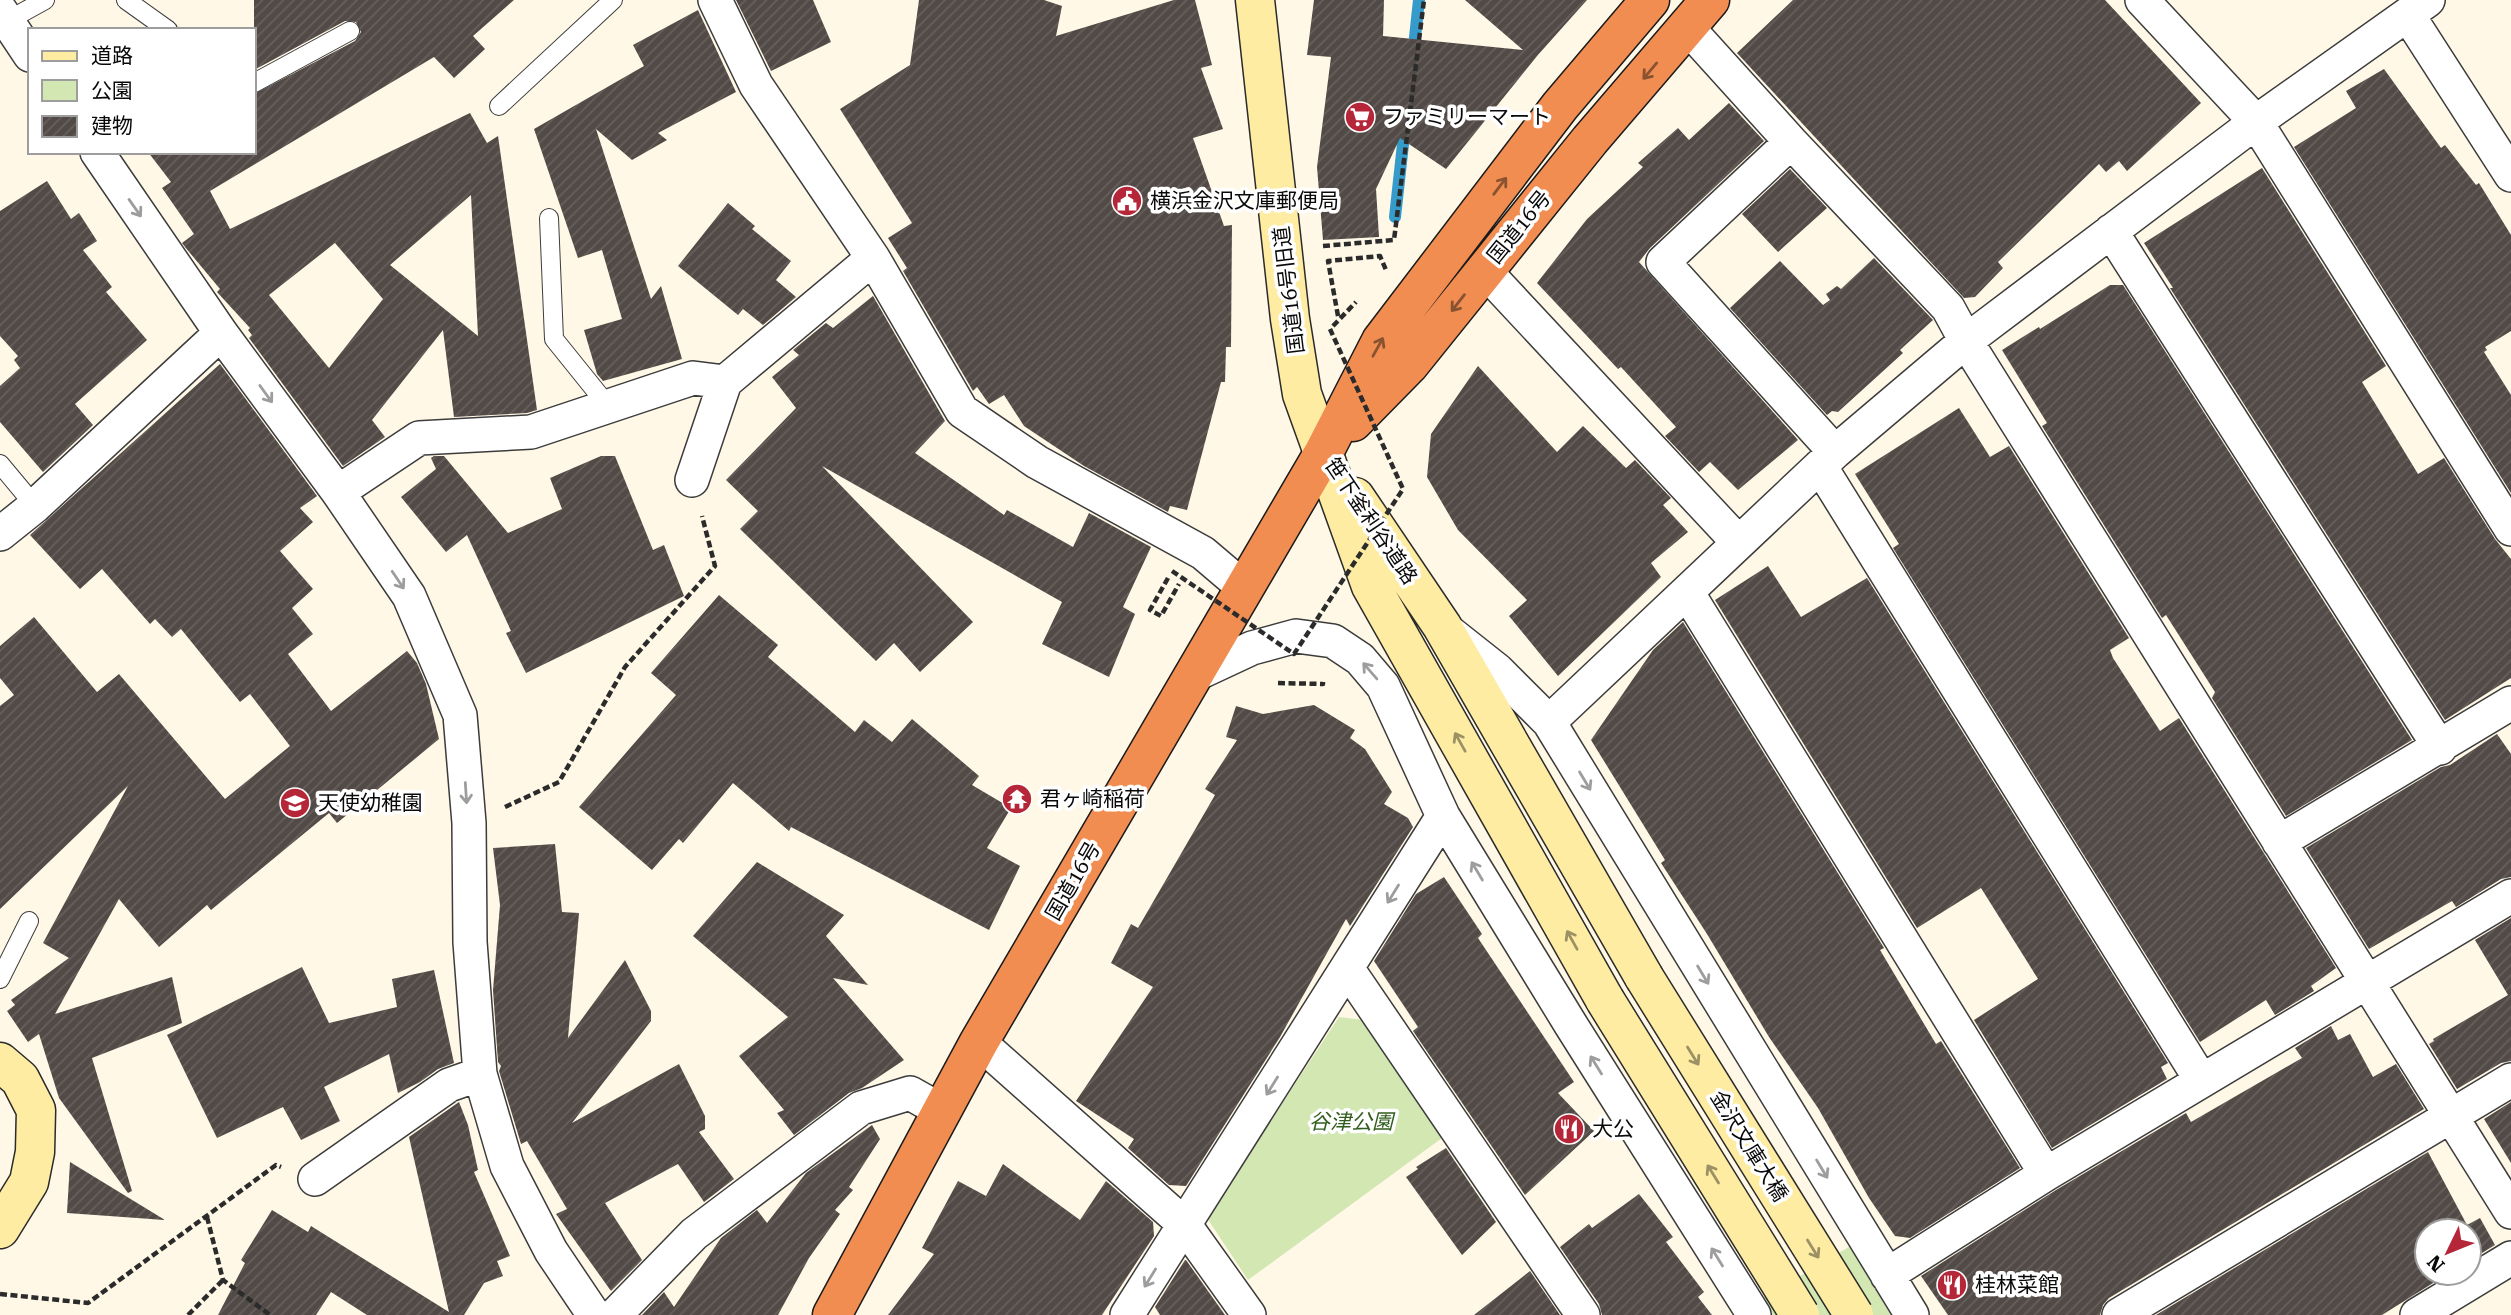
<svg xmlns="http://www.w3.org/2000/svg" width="2511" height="1315" viewBox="0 0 2511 1315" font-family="'Roboto Serif','Noto Sans JP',serif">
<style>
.park{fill:#d2e7b2}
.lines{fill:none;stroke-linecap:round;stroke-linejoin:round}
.stream{stroke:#359bca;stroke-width:12}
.building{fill:url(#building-hatch);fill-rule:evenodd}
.lane-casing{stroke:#3c3c3c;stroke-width:20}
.street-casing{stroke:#3c3c3c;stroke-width:36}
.secondary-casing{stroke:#2b2b2b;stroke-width:41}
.highway-casing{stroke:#1a1a1a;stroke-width:41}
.path{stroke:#2b2b2b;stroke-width:4.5;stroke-dasharray:7 3.5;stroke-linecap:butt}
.lane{stroke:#fff;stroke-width:18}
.street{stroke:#fff;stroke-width:33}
.secondary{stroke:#feeca2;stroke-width:38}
.highway{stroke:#f28d51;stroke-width:38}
.secondary-bridge-casing{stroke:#2b2b2b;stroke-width:41;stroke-linecap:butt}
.path-bridge{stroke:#2b2b2b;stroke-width:4.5;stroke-dasharray:7 3.5;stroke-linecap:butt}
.secondary-bridge{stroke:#feeca2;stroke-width:38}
.oneway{stroke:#895231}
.oneway2{stroke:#9d9d9d}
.oneway3{stroke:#9c9165}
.labels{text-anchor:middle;stroke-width:7;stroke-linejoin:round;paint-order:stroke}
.poi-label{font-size:21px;fill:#090909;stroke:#fff;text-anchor:start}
.street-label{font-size:21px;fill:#090909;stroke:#fff}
.park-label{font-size:21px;font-style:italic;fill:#305e1d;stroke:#fff}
</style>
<defs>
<pattern id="building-hatch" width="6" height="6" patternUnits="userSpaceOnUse" patternTransform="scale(1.75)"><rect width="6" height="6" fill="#524a46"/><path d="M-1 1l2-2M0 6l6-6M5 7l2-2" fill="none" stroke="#665f5c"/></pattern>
</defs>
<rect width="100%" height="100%" fill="#fff8e6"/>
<path class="park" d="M1339 1017 1364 1020 1442 1138 1248 1280 1207 1218Z
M1854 1244 1897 1315H1764L1756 1302Z"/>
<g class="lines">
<path class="stream" d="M1413 56 1419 0
M1395 217 1405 126"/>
</g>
<path class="building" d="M254 0H514L473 36 485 49 454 78 434 57 210 191 230 229 470 113 487 143 498 136 537 410 527 413 454 417 443 330 372 420 385 437 343 466 249 338 252 335 248 330 250 328 217 292 220 289 185 247 182 243 194 234 162 188 171 182 148 152H254V94L355 41 361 32 356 22 345 21 254 70ZM471 195 478 336 390 265ZM335 243 383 299 329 368 269 295Z
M736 0H813L831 42 771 71Z
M919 0H1044L1062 6 1056 36 1174 0H1195L1212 65 1201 68 1223 129 1193 138 1224 226 1232 225 1231 347H1226L1225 382H1221L1187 510 1170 506 1168 512 1084 466 1024 426 1004 395 989 404 977 387 973 391 903 271 907 268 888 238 912 223 840 109 910 65Z
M1314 0H1384L1383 36 1523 50 1465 0H1587L1537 56 1446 169 1400 138 1376 189 1379 237 1323 240 1317 167 1331 57 1307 55Z
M1793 0H2105L2201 103 2127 171 2119 161 2106 172 2099 164 1998 262 2003 268 1975 297 1964 298 1737 53Z
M698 10 736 92 658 133 667 140 632 160 596 129 651 299 661 286 682 359 603 381 597 374 584 330 622 319 602 250 578 258 534 129 644 66 633 45Z
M2384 69 2441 148 2445 145 2476 185 2479 183 2511 235V331L2485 347 2487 350 2484 352 2511 395V493L2294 147 2356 108 2346 91Z
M1729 103 1764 141 1650 248 1639 262 1798 440 1738 490 1710 462 1699 472 1665 436 1676 427 1621 367 1618 369 1537 283 1587 219 1643 167 1638 163 1678 128 1689 140Z
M2262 168 2386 366 2362 382 2418 474 2444 458 2495 539 2511 559V678L2445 720 2170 288H2173L2144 243Z
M1790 169 1827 208 1778 252 1742 214Z
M47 181 71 219 79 213 97 241 83 250 112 287 106 292 147 340 75 404 93 425 43 472 0 422V386L20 368 14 360 18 356 0 336V211Z
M728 203 755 226 752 229 791 261 776 280 796 297 763 325 743 309 738 315 678 266Z
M1874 258 1933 320 1900 350 1903 353 1838 412 1832 411 1827 415 1730 308 1780 261 1823 305 1830 300 1826 294 1837 286 1841 289Z
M2110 285H2123L2412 740 2286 816 2212 698 2215 692 2166 615 2162 618 2042 426 2047 423 2002 350 2039 327 2040 329Z
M873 296 945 421 915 453 1004 515 1007 510 1073 547 1089 513 1151 547 1123 607 1135 614 1109 677 1042 644 1062 602 822 466 973 622 920 672 894 643 876 661 740 529 758 511 726 480 796 408 772 377 799 355 793 350 826 323 833 328Z
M220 364 317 496 300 508 313 522 280 551 313 589 292 608 313 634 288 654 331 711 407 651 417 663 426 684 439 739 337 823 329 813 211 910 207 905 159 947 119 899 55 1014 172 977 182 1023 92 1058 132 1191 128 1193 59 1098 39 1034 28 1042 7 1011 15 1005 11 1000 69 958 43 943 128 786 0 909V706L14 695 0 678V646L34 617 97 692 119 674 225 799 290 746 250 694 240 702 181 629 172 637 155 619 150 624 102 569 80 589 30 535Z
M1478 366 1557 452 1583 426 1626 468 1635 460 1671 498 1663 505 1688 532 1651 563 1661 577 1558 676 1509 616 1527 600 1458 530 1427 477 1431 434Z
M1959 408 1990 457 2009 446 2129 638 2110 650 2113 658 2160 731 2179 718 2336 968 2311 986 2314 991 2275 1015 2266 1000 2200 1042 1893 548 1899 544 1855 474Z
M434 456H444L508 533 562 509 550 478 601 456H615L653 550 664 545 684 596 526 673 506 633 511 631 467 535 446 552 401 497 436 469 431 458Z
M1768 566 1801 617 1867 578 2168 1063 2161 1067 2167 1079 2052 1148 1974 1020 2038 979 1981 888 1917 928 1715 600Z
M719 595 778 645 768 657 855 732 864 720 892 742 912 719 979 776 972 785 1011 808 987 848 1020 866 989 930 791 827 789 831 733 783 683 843 679 839 652 870 579 807 676 695 651 673Z
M1683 622 1884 948 1880 950 1936 1044 1941 1041 2020 1168 1910 1238 1895 1236 1869 1198 1818 1108 1769 1037 1707 934 1661 863 1665 860 1591 740 1653 650Z
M1314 705 1355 730 1350 738 1365 749 1392 792 1384 804 1408 818 1413 827 1350 926 1346 919 1280 1037 1186 1186 1169 1185 1128 1148 1134 1139 1076 1101 1153 987 1111 963 1131 924 1138 928 1215 795 1205 789 1237 740 1226 737 1236 706 1263 714Z
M2497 734 2511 754V877L2501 879 2456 907 2452 901 2369 949 2306 848 2441 767 2450 765Z
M555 844 562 912 579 913 568 1038 625 960 651 1011V1021L572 1123 679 1064 705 1116V1129L699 1132 734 1179 704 1202 678 1164 605 1203 642 1260 611 1291 556 1214 567 1209 527 1141 521 1144 499 1071 501 1066 498 1062 493 990 500 905 493 848Z
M757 862 844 915 826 936 868 985 833 978 904 1060 862 1088 849 1093 794 1135 777 1113 784 1110 739 1056 788 1017 693 936Z
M1444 877 1482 934 1478 938 1574 1082 1558 1093 1594 1131 1525 1195 1413 1031 1418 1027 1374 961 1416 894Z
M2511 918V1061L2501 1063 2457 1089 2429 1044 2434 1041 2433 1039 2508 995 2475 940Z
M302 967 329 1023 397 1007 392 979 434 970 454 1063 438 1069 420 1082 398 1093 389 1054 324 1087 340 1121 301 1140 283 1107 217 1138 167 1035Z
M2331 1026 2338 1040 2350 1034 2373 1077 2396 1064 2424 1109 2109 1298 2103 1305 2100 1315H1948L1921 1276 2056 1190 2186 1113 2191 1122 2302 1058 2295 1048Z
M459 1102 468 1125 478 1170 474 1172 510 1256 497 1261 503 1276 484 1283 464 1315H367L331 1292 316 1315H218L245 1263 241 1260 272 1210 308 1232 311 1226 449 1312 409 1137Z
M2511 1102V1163L2484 1119Z
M872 1125 880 1139 849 1187 853 1190 835 1210 840 1214 809 1258 778 1315H642L664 1292 674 1307 721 1238 757 1210 767 1223 806 1173Z
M1446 1148 1496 1222 1462 1255 1406 1177 1418 1169 1416 1167Z
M2428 1152 2467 1225 2480 1218 2495 1245 2469 1261V1231H2427V1273H2449L2382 1315H2156Z
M70 1162 165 1220 67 1213Z
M1003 1164 1080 1220 1106 1181 1153 1222 1154 1236 1102 1315H888L934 1254 922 1248 958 1181 986 1196Z
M1639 1194 1673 1237 1666 1242 1704 1292 1698 1297 1712 1315H1602L1599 1304 1560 1247 1589 1224 1592 1228Z
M1185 1260H1186L1225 1315H1160L1155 1307Z
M1530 1271 1560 1315H1474Z"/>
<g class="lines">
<g class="lane-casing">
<path id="lane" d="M126 0 168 30
M7 21 45 0
M254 83 350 31
M499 106 613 0
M549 218 554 339 608 406
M0 464 35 506
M0 979 29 921"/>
</g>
<g class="street-casing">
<path id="street" d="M715 0 756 85 873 258 962 411 1037 462 1203 553 1243 587
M2142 0 2256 122 2511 529
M0 10 30 55
M2408 15 2511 175
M1687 27 1791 142 1948 308 1966 341 2511 1212
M1791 142 1663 262 1835 452
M97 152 221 333 338 492 409 596 460 715 469 823 470 942 480 1074 507 1166 551 1251 594 1315
M2111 231 2440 748
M1484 270 1738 542
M1820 466 2201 1080
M692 480 725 382
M338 492 419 438 531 432 693 378 725 382 873 258
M0 534 35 506 221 333
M1687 592 2046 1174
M1449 632 1497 670 1549 722 1912 1315
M1192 676 1252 648 1296 636 1333 641 1360 659 1383 686 1443 816 1571 1025 1754 1315
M1549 722 1835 452 1966 341 2256 122 2428 0
M2279 842 2511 703
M1347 968 1583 1315
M979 1042 1184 1224 1249 1315
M315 1179 449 1085 480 1074
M1887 1275 2046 1174 2511 896
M615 1315 694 1234 861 1108 910 1093 942 1111
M1127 1315 1443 816
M2119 1315 2511 1080
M2417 1315 2511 1258"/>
</g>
<g class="secondary-casing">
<path id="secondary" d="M1255 0 1290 319 1302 394 1371 586 1605 1000
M1355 497 1442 626 1644 977
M0 1062 20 1079 36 1110 35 1152 29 1182 0 1229"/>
</g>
<g class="highway-casing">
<path id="highway" d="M1353 422 1409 365 1590 140 1710 0
M832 1315 979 1042 1324 452 1381 341 1560 106 1650 0"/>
</g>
<path class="path" d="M1323 246 1394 240 1424 0
M1338 316 1328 261 1380 256 1386 270
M1333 326 1356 302
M1168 578 1150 610 1161 616 1179 584
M1278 683 1323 684V682
M505 807 559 782 625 667 715 566 702 516
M207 1217 223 1280 270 1315
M0 1294 88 1303 276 1165 281 1167
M188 1315 223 1280"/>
<use href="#lane" class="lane"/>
<use href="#street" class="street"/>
<use href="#secondary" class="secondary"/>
<use href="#highway" class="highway"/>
<g class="secondary-bridge-casing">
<path id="secondary-bridge" d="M1644 977 1854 1315
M1605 1000 1800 1315"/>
</g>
<path class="path-bridge" d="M1172 571 1294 654 1403 489 1330 329"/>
<use href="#secondary-bridge" class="secondary-bridge"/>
</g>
<defs><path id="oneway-shaft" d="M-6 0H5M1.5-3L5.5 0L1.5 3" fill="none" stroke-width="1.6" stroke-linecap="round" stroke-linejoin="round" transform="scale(1.75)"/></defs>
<g class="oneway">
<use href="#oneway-shaft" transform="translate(1650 71) rotate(130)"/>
<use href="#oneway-shaft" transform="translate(1500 186) rotate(-53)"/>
<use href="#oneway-shaft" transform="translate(1458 303) rotate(128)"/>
<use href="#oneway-shaft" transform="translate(1378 347) rotate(-61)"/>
</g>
<g class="oneway2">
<use href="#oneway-shaft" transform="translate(135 208) rotate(55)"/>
<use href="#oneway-shaft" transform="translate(266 394) rotate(54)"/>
<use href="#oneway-shaft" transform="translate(398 580) rotate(56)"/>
<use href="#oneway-shaft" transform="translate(1370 671) rotate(-131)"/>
<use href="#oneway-shaft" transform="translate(1585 781) rotate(59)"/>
<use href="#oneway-shaft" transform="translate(466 793) rotate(86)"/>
<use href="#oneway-shaft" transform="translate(1477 871) rotate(-121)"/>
<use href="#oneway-shaft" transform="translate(1393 894) rotate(122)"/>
<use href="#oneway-shaft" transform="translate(1703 975) rotate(59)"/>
<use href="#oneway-shaft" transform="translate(1596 1065) rotate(-122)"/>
<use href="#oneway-shaft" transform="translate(1272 1086) rotate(122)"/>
<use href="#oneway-shaft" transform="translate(1822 1169) rotate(59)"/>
<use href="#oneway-shaft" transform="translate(1717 1257) rotate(-122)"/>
<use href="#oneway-shaft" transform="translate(1150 1278) rotate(122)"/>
</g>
<g class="oneway3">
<use href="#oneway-shaft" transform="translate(1460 742) rotate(-119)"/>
<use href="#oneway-shaft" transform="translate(1572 940) rotate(-119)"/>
<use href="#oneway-shaft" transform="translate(1693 1056) rotate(58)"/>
<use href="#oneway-shaft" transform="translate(1713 1174) rotate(-122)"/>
<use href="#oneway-shaft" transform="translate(1813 1249) rotate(58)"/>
</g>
<defs>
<g id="supermarket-disc" transform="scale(1.575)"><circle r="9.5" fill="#b52638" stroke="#fff"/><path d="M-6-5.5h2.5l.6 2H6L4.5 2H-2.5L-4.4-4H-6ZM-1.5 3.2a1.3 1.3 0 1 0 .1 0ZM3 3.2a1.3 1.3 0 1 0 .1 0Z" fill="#fff"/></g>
<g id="civic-disc" transform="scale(1.575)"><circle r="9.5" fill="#b52638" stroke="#fff"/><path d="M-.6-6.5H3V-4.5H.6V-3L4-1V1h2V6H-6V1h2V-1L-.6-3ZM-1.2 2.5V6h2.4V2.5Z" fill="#fff"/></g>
<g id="temple-disc" transform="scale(1.575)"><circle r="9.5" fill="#b52638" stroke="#fff"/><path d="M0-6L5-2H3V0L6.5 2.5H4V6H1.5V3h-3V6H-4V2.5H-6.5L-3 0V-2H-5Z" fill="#fff"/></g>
<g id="school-disc" transform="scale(1.575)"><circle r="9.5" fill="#b52638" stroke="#fff"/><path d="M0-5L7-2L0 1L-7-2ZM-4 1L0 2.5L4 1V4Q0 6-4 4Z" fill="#fff"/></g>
<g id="restaurant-disc" transform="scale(1.575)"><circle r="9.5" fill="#b52638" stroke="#fff"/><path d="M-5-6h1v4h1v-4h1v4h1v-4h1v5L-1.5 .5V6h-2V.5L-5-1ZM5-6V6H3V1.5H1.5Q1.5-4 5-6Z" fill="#fff"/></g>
</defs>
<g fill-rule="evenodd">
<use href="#supermarket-disc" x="1360" y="117"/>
<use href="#civic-disc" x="1127" y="201"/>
<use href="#temple-disc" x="1017" y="799"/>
<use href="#school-disc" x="295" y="803"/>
<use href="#restaurant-disc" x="1569" y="1129"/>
<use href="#restaurant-disc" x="1952" y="1285"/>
</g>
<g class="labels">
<g class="poi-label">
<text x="1383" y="124">ファミリーマート</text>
<text x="1150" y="208">横浜金沢文庫郵便局</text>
<text x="1040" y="806">君ヶ崎稲荷</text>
<text x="318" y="810">天使幼稚園</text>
<text x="1592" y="1136">大公</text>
<text x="1975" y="1292">桂林菜館</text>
</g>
<g class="street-label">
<text transform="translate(1519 227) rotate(-51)" y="7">国道16号</text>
<text transform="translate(1289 290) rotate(-97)" y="7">国道16号旧道</text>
<text transform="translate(1371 521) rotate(56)" y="7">笹下釜利谷道路</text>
<text transform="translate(1073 881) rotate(-60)" y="7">国道16号</text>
<text transform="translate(1749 1146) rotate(58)" y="7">金沢文庫大橋</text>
</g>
<g class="park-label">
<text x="1351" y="1129">谷津公園</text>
</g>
</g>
<rect x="28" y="28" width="228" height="126" fill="#ffffff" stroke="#9d9d9d" stroke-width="2"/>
<rect x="42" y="51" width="35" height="10" fill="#feeca2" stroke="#9d9d9d" stroke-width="2"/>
<text x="91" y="63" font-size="21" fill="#090909">道路</text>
<rect x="42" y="80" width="35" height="21" fill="#d2e7b2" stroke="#9d9d9d" stroke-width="2"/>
<text x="91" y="98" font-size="21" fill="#090909">公園</text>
<rect x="42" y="116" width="35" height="21" fill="url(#building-hatch)" stroke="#9d9d9d" stroke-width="2"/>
<text x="91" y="133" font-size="21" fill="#090909">建物</text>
<g transform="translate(2448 1252) rotate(227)"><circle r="33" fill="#ffffff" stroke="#9d9d9d" stroke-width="2"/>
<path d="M0-5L12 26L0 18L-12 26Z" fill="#b52638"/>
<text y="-10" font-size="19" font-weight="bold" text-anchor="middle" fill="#090909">N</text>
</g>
</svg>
